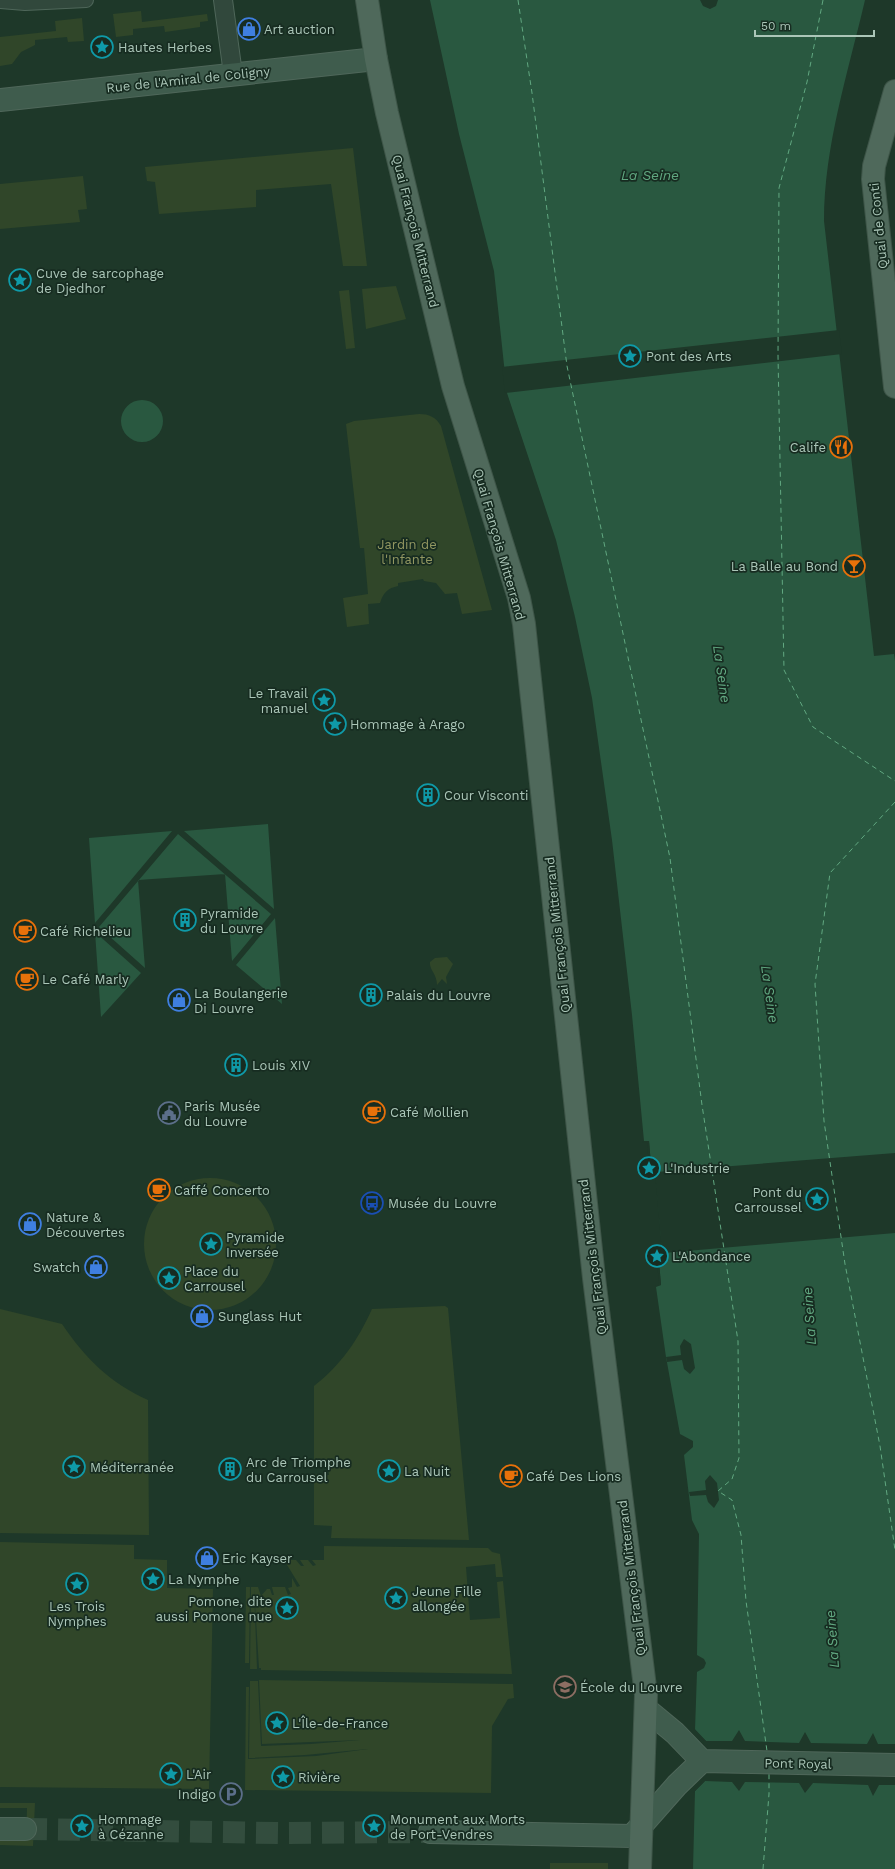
<svg xmlns="http://www.w3.org/2000/svg" width="895" height="1869" viewBox="0 0 895 1869" font-family="'Work Sans',sans-serif">
<style>
.green{fill:#304629}
.water{fill:#295840}
.pier{fill:#1e3829}
.lines{fill:none;stroke-linecap:round;stroke-linejoin:round}
.ferry{stroke:#61a881;stroke-width:1;stroke-dasharray:5 4;stroke-linecap:butt}
.secondary-tunnel{stroke:#334d3e;stroke-width:22;stroke-dasharray:22 11;stroke-linecap:butt}
.pedestrian-casing{stroke:#4f675a;stroke-width:16}
.minor-casing{stroke:#4f675a;stroke-width:20}
.secondary-casing{stroke:#4f675a;stroke-width:24}
.primary-casing{stroke:#3e5548;stroke-width:24}
.pedestrian{stroke:#31483c;stroke-width:14}
.minor{stroke:#31483c;stroke-width:18}
.secondary{stroke:#3f5c4d;stroke-width:22}
.primary{stroke:#4f695b;stroke-width:22}
.labels{text-anchor:middle;stroke-width:3.5;stroke-linejoin:round;paint-order:stroke}
.poi-label{font-size:13px;fill:#abc6b8;stroke:#172c21;text-anchor:start}
.street-label{font-size:13px;fill:#abc6b8;stroke:#172c21}
.park-label{font-size:13px;fill:#929761;stroke:#172c21}
.water-label{font-size:14px;font-style:italic;fill:#61a881;stroke:#172c21}
</style>
<rect width="100%" height="100%" fill="#1e3829"/>
<path class="green" d="M141 11 142 22 207 14 208 21 200 22V27L165 32 164 26 133 29V35L116 37 113 14Z
M82 18 84 41 68 42 67 37 35 40V45L21 52 12 64 0 66V37L56 31 55 21Z
M353 148 367 266H343L331 184 256 190V207L159 214 155 182 147 181 145 167Z
M83 176 87 209 78 210 80 222 0 229V184Z
M396 286 406 319 366 329 362 289Z
M349 290 355 348 346 349 339 291Z
M419 414C429 414 436 417 441 426L492 610 462 614 457 593 445 594 436 583 424 581 423 579 398 583V586C388 588 383 593 380 603L368 604 369 624 347 627 343 598 368 594 364 548H360L346 424 354 421Z
M447 957 453 964 446 977 447 984 442 979 437 985C437 974 429 970 430 962L435 958Z
M144 1244a66 66 0 1 1 132 0a66 66 0 1 1-132 0Z
M445 1306 448 1308 469 1540 331 1538 332 1526 314 1525V1474L329 1475 328 1465 314 1464V1386C341 1365 358 1340 372 1309Z
M0 1309 62 1324C85 1358 110 1383 148 1400L149 1535 0 1533Z
M0 1542 134 1545V1559L167 1560V1588L213 1589 209 1789 0 1787Z
M324 1546 488 1548 492 1552 500 1554 503 1577H496L495 1564 466 1567 470 1620 500 1618 497 1582 503 1581 512 1674 261 1670V1668H259L254 1588 257 1669H250L251 1587H258L261 1596 267 1589H270L272 1595H274L272 1587H285L288 1595 291 1594 288 1588 292 1587V1578L297 1587 300 1586 284 1560H296L301 1566H304L300 1560H308L313 1566 316 1565 312 1560H324Z
M246 1587H250L249 1663H245Z
M259 1680 513 1684 514 1698 508 1699 492 1726 491 1793 245 1790 246 1687H249L248 1759 316 1756 368 1749 305 1755 249 1758 250 1681H258L261 1746 311 1744 360 1740 262 1744Z
M0 1803H35L33 1846 0 1845V1840H26L27 1808H0Z
M550 1863H608V1869H610H550Z"/>
<path class="water" d="M430 0H700L703 6 710 9 716 6 718 0H865C848 73 824 146 824 221L874 656 894 654 895 661V1869H693L695 1791 705 1781 706 1741 695 1730 697 1672 704 1668 706 1663 704 1659 697 1655 699 1534 692 1520 684 1455 693 1447V1441L680 1434 666 1357 656 1287 661 1285 659 1262 663 1261 655 1165H651L649 1141H644L632 1015 612 840 592 698 575 617 556 540 507 393 494 271 459 134Z
M121 421a21 21 0 1 1 42 0a21 21 0 1 1-42 0Z
M268 824 274 909 184 831Z
M172 831 95 923 89 838Z
M178 834 271 914 232 961 225 874 138 880 145 968 99 927Z
M275 918 282 1004 236 965Z
M95 932 141 973 101 1017Z"/>
<path class="pier" d="M839 330 842 354 505 393 502 367Z
M649 1141 651 1165H654L657 1172 895 1153V1233L664 1253 663 1261 659 1262 661 1285 655 1286 659 1284 657 1262 661 1259 662 1253 655 1172 653 1167 649 1165 647 1143 642 1142Z
M684 1339 691 1344 695 1368 690 1374 684 1369 682 1360 667 1362 666 1357 681 1355 680 1346Z
M710 1475 717 1483 719 1500 714 1508 708 1502 706 1495 690 1496 689 1492 706 1490 705 1481Z
M693 1727 706 1741H732L739 1730 745 1741 799 1743 805 1732 811 1743 867 1744 873 1733 878 1744H895V1785H879L873 1796 868 1785 813 1783 805 1793 799 1783 745 1782 739 1791 732 1782 705 1781 693 1793V1790L703 1780 704 1741 694 1731Z"/>
<g class="lines">
<path class="ferry" d="M518 0 532 93 567 366 670 858 702 1105 738 1341 739 1458 732 1479 718 1491 732 1500 741 1535 746 1601 767 1751
M823 0 807 82 779 188 778 355 784 670 813 727 895 781
M895 802 830 873 815 984 824 1121 845 1264 880 1446 895 1550
M763 1869 769 1794V1774"/>
<path class="secondary-tunnel" d="M25 1829 279 1833 430 1832"/>
<g class="pedestrian-casing">
<path id="pedestrian" d="M0 1 25 3 86 0"/>
</g>
<g class="minor-casing">
<path id="minor" d="M223 0 233 74"/>
</g>
<g class="secondary-casing">
<path id="secondary" d="M0 100 376 59
M646 1709 675 1733 702 1761 895 1765
M0 1829H25
M430 1832 632 1836 677 1785 702 1761"/>
</g>
<g class="primary-casing">
<path id="primary" d="M367 0 376 59 387 113 453 386 519 598 524 624 594 1278 646 1695 640 1869
M895 91 874 166 873 179 895 387"/>
</g>
<use href="#pedestrian" class="pedestrian"/>
<use href="#minor" class="minor"/>
<use href="#secondary" class="secondary"/>
<use href="#primary" class="primary"/>
</g>
<defs>
<g id="shop-ring" transform="scale(1.15)"><circle r="9.5" fill="#172c21" stroke="#3f7fe0" stroke-width="1.5"/><path d="M-5-2.5h2.3a2.7 3.5 0 0 1 5.4 0H5L5.5 6h-11ZM-1.5-2.5h3a1.5 2.3 0 0 0-3 0Z" fill="#3f7fe0"/></g>
<g id="sight-ring" transform="scale(1.15)"><circle r="9.5" fill="#172c21" stroke="#0f9aa8" stroke-width="1.5"/><path d="M0-6L1.8-2.2L6-1.7L2.9 1.2L3.7 5.4L0 3.3L-3.7 5.4L-2.9 1.2L-6-1.7L-1.8-2.2Z" fill="#0f9aa8"/></g>
<g id="restaurant-ring" transform="scale(1.15)"><circle r="9.5" fill="#172c21" stroke="#e8710a" stroke-width="1.5"/><path d="M-5-6h1v4h1v-4h1v4h1v-4h1v5L-1.5 .5V6h-2V.5L-5-1ZM5-6V6H3V1.5H1.5Q1.5-4 5-6Z" fill="#e8710a"/></g>
<g id="bar-ring" transform="scale(1.15)"><circle r="9.5" fill="#172c21" stroke="#e8710a" stroke-width="1.5"/><path d="M-6-5H6L.8 .8V4.5H3.5V6h-7V4.5H-.8V.8Z" fill="#e8710a"/></g>
<g id="building-ring" transform="scale(1.15)"><circle r="9.5" fill="#172c21" stroke="#0f9aa8" stroke-width="1.5"/><path d="M-4-6H4V6H1V3H-1V6H-4ZM-2.5-4.3h1.7v1.8h-1.7ZM.8-4.3h1.7v1.8H.8ZM-2.5-1h1.7V.8h-1.7ZM.8-1h1.7V.8H.8Z" fill="#0f9aa8"/></g>
<g id="cafe-ring" transform="scale(1.15)"><circle r="9.5" fill="#172c21" stroke="#e8710a" stroke-width="1.5"/><path d="M-5.5-4.5H6V0H3Q3 3.5 0 3.5H-2.5Q-5.5 3.5-5.5 0ZM3-3.2v2h1.7v-2ZM-6 4.5H4V6H-6Z" fill="#e8710a"/></g>
<g id="civic-ring" transform="scale(1.15)"><circle r="9.5" fill="#172c21" stroke="#5c6f8a" stroke-width="1.5"/><path d="M-.6-6.5H3V-4.5H.6V-3L4-1V1h2V6H-6V1h2V-1L-.6-3ZM-1.2 2.5V6h2.4V2.5Z" fill="#5c6f8a"/></g>
<g id="bus-ring" transform="scale(1.15)"><circle r="9.5" fill="#172c21" stroke="#1a4fb4" stroke-width="1.5"/><path d="M-5-6H5V4H4V6H2V4H-2V6H-4V4H-5ZM-3.5-4V0h7V-4ZM-3.5 1.2v1.5H-2V1.2ZM2 1.2v1.5H3.5V1.2Z" fill="#1a4fb4"/></g>
<g id="university-ring" transform="scale(1.15)"><circle r="9.5" fill="#172c21" stroke="#8d6e63" stroke-width="1.5"/><path d="M0-5L7-2L0 1L-7-2ZM-4 1L0 2.5L4 1V4Q0 6-4 4Z" fill="#8d6e63"/></g>
<g id="parking-ring" transform="scale(1.15)"><circle r="9.5" fill="#172c21" stroke="#5c6f8a" stroke-width="1.5"/><path d="M-3.5-5.5H1a3.5 3.5 0 0 1 0 7H-1V5.5H-3.5ZM-1-3.4V-.6H.8a1.4 1.4 0 0 0 0-2.8Z" fill="#5c6f8a"/></g>
</defs>
<g fill-rule="evenodd">
<use href="#shop-ring" x="249" y="29"/>
<use href="#sight-ring" x="102" y="47"/>
<use href="#sight-ring" x="20" y="280"/>
<use href="#sight-ring" x="630" y="356"/>
<use href="#restaurant-ring" x="841" y="447"/>
<use href="#bar-ring" x="854" y="566"/>
<use href="#sight-ring" x="324" y="700"/>
<use href="#sight-ring" x="335" y="724"/>
<use href="#building-ring" x="428" y="795"/>
<use href="#building-ring" x="185" y="920"/>
<use href="#cafe-ring" x="25" y="931"/>
<use href="#cafe-ring" x="27" y="979"/>
<use href="#building-ring" x="371" y="995"/>
<use href="#shop-ring" x="179" y="1000"/>
<use href="#building-ring" x="236" y="1065"/>
<use href="#cafe-ring" x="374" y="1112"/>
<use href="#civic-ring" x="169" y="1113"/>
<use href="#sight-ring" x="649" y="1168"/>
<use href="#cafe-ring" x="159" y="1190"/>
<use href="#sight-ring" x="817" y="1199"/>
<use href="#bus-ring" x="372" y="1203"/>
<use href="#shop-ring" x="30" y="1224"/>
<use href="#sight-ring" x="211" y="1244"/>
<use href="#sight-ring" x="657" y="1256"/>
<use href="#shop-ring" x="96" y="1267"/>
<use href="#sight-ring" x="169" y="1278"/>
<use href="#shop-ring" x="202" y="1316"/>
<use href="#sight-ring" x="74" y="1467"/>
<use href="#building-ring" x="230" y="1469"/>
<use href="#sight-ring" x="389" y="1471"/>
<use href="#cafe-ring" x="511" y="1476"/>
<use href="#shop-ring" x="207" y="1558"/>
<use href="#sight-ring" x="153" y="1579"/>
<use href="#sight-ring" x="77" y="1584"/>
<use href="#sight-ring" x="396" y="1598"/>
<use href="#sight-ring" x="287" y="1608"/>
<use href="#university-ring" x="565" y="1687"/>
<use href="#sight-ring" x="277" y="1723"/>
<use href="#sight-ring" x="171" y="1774"/>
<use href="#sight-ring" x="283" y="1777"/>
<use href="#parking-ring" x="231" y="1794"/>
<use href="#sight-ring" x="82" y="1826"/>
<use href="#sight-ring" x="374" y="1826"/>
</g>
<g class="labels">
<g class="poi-label">
<text x="264" y="34">Art auction</text>
<text x="118" y="52">Hautes Herbes</text>
<text x="36" y="278">Cuve de sarcophage<tspan x="36" dy="15">de Djedhor</tspan></text>
<text x="646" y="361">Pont des Arts</text>
<text x="826" y="452" text-anchor="end">Calife</text>
<text x="838" y="571" text-anchor="end">La Balle au Bond</text>
<text x="308" y="698" text-anchor="end">Le Travail<tspan x="308" dy="15">manuel</tspan></text>
<text x="350" y="729">Hommage à Arago</text>
<text x="444" y="800">Cour Visconti</text>
<text x="200" y="918">Pyramide<tspan x="200" dy="15">du Louvre</tspan></text>
<text x="40" y="936">Café Richelieu</text>
<text x="42" y="984">Le Café Marly</text>
<text x="194" y="998">La Boulangerie<tspan x="194" dy="15">Di Louvre</tspan></text>
<text x="386" y="1000">Palais du Louvre</text>
<text x="252" y="1070">Louis XIV</text>
<text x="184" y="1111">Paris Musée<tspan x="184" dy="15">du Louvre</tspan></text>
<text x="390" y="1117">Café Mollien</text>
<text x="664" y="1173">L'Industrie</text>
<text x="174" y="1195">Caffé Concerto</text>
<text x="802" y="1197" text-anchor="end">Pont du<tspan x="802" dy="15">Carroussel</tspan></text>
<text x="388" y="1208">Musée du Louvre</text>
<text x="46" y="1222">Nature &amp;<tspan x="46" dy="15">Découvertes</tspan></text>
<text x="226" y="1242">Pyramide<tspan x="226" dy="15">Inversée</tspan></text>
<text x="672" y="1261">L'Abondance</text>
<text x="80" y="1272" text-anchor="end">Swatch</text>
<text x="184" y="1276">Place du<tspan x="184" dy="15">Carrousel</tspan></text>
<text x="218" y="1321">Sunglass Hut</text>
<text x="246" y="1467">Arc de Triomphe<tspan x="246" dy="15">du Carrousel</tspan></text>
<text x="90" y="1472">Méditerranée</text>
<text x="404" y="1476">La Nuit</text>
<text x="526" y="1481">Café Des Lions</text>
<text x="222" y="1563">Eric Kayser</text>
<text x="168" y="1584">La Nymphe</text>
<text x="412" y="1596">Jeune Fille<tspan x="412" dy="15">allongée</tspan></text>
<text x="272" y="1606" text-anchor="end">Pomone, dite<tspan x="272" dy="15">aussi Pomone nue</tspan></text>
<text x="77" y="1611" text-anchor="middle">Les Trois<tspan x="77" dy="15">Nymphes</tspan></text>
<text x="580" y="1692">École du Louvre</text>
<text x="292" y="1728">L'Île-de-France</text>
<text x="186" y="1779">L'Air</text>
<text x="298" y="1782">Rivière</text>
<text x="216" y="1799" text-anchor="end">Indigo</text>
<text x="98" y="1824">Hommage<tspan x="98" dy="15">à Cézanne</tspan></text>
<text x="390" y="1824">Monument aux Morts<tspan x="390" dy="15">de Port-Vendres</tspan></text>
</g>
<g class="street-label">
<text transform="translate(188 79) rotate(-6)" y="5">Rue de l'Amiral de Coligny</text>
<text transform="translate(878 226) rotate(-96)" y="5">Quai de Conti</text>
<text transform="translate(416 231) rotate(76)" y="5">Quai François Mitterrand</text>
<text transform="translate(500 544) rotate(74)" y="5">Quai François Mitterrand</text>
<text transform="translate(557 935) rotate(-96)" y="5">Quai François Mitterrand</text>
<text transform="translate(592 1257) rotate(-97)" y="5">Quai François Mitterrand</text>
<text transform="translate(631 1578) rotate(-97)" y="5">Quai François Mitterrand</text>
<text transform="translate(798 1763) rotate(1)" y="5">Pont Royal</text>
</g>
<g class="park-label">
<text x="407" y="549">Jardin de<tspan x="407" dy="15">l'Infante</tspan></text>
</g>
<g class="water-label">
<text x="650" y="180">La Seine</text>
<text transform="translate(722 674) rotate(82)" y="5">La Seine</text>
<text transform="translate(770 994) rotate(82)" y="5">La Seine</text>
<text transform="translate(809 1316) rotate(-94)" y="5">La Seine</text>
<text transform="translate(832 1639) rotate(-94)" y="5">La Seine</text>
</g>
</g>
<path d="M755 30v6h119v-6" fill="none" stroke="#abc6b8" stroke-width="2"/>
<text x="761" y="30" font-size="12" fill="#abc6b8" stroke="#172c21" stroke-width="3" paint-order="stroke">50 m</text>
</svg>
